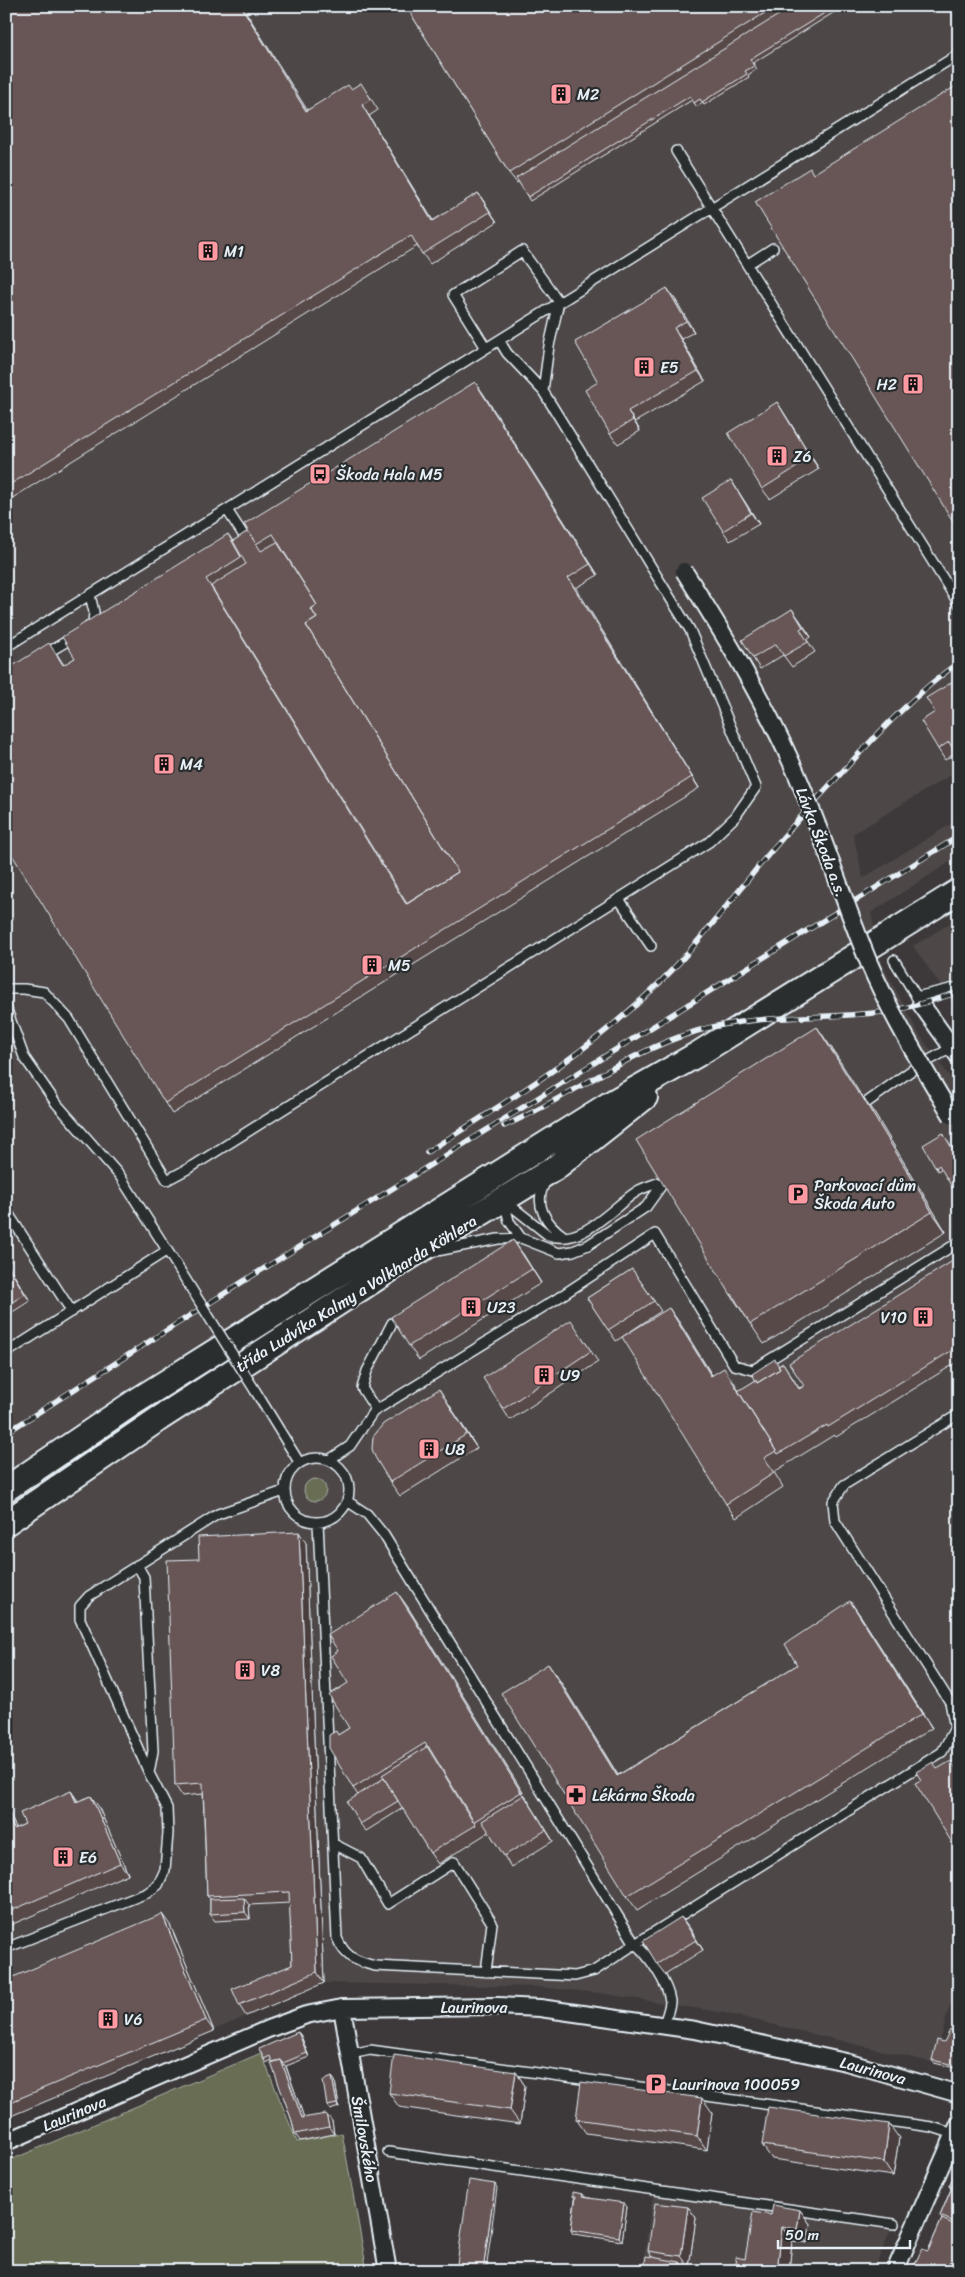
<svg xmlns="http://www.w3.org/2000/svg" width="965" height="2277" viewBox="0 0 965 2277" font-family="Sriracha,sans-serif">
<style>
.built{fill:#4d4646}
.green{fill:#676d52;stroke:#a8afa5}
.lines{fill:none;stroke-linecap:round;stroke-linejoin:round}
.lane-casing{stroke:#e8f1f8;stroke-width:12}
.street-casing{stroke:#e8f1f8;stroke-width:20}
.secondary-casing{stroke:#e8f1f8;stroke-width:28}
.lane{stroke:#2a2d2e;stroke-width:9}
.street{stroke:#2a2d2e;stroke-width:16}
.secondary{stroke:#2a2d2e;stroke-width:24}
.rail-casing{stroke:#e8f1f8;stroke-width:5.5}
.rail{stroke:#2a2d2e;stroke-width:4;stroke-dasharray:11;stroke-linecap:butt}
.lane-bridge-casing{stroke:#e8f1f8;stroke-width:12;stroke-linecap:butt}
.street-bridge-casing{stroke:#e8f1f8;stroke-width:20;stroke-linecap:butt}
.lane-bridge{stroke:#2a2d2e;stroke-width:9}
.street-bridge{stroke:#2a2d2e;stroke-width:16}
.wall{fill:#594a4a;stroke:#e8f1f8}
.shaded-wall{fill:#493c3c;stroke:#e8f1f8}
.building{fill:#685656;stroke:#e8f1f8}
.labels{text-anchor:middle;stroke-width:4.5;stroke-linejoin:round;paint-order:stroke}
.poi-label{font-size:16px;fill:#e8f1f8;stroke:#2a2d2e;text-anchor:start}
.street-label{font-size:16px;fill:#e8f1f8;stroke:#2a2d2e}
</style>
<rect width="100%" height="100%" fill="#3d393a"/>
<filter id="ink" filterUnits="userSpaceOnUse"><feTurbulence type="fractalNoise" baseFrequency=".02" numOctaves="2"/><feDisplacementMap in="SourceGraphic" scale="10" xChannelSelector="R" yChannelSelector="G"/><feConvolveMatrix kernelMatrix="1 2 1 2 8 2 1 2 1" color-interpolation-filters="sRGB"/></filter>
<g filter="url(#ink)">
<path class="built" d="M6 6H959V770L853 834 863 878 959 819V856L871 913 882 964 919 1034 959 1090V2009L950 2005 934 2063 725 2013 599 1993 539 1987 325 1983 6 2118Z
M959 918V1012L913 946Z
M653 2195 891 2230 873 2271H642Z"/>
<path class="green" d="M480 1198H484L196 1381 115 1434 6 1510V1502L112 1428Z
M304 1490a11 11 0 1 1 22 0a11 11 0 1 1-22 0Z
M261 2053 297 2142 342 2133 367 2271H6V2162Z"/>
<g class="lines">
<g class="lane-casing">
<path id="lane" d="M676 151 959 604
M748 264 773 248
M486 348 453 295 522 251 559 302 549 346 543 391
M227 510 244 536
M89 626 93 623 94 612 90 595
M6 647 959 54
M45 654 74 637
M619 899 651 946
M894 960 921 1004
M6 989H24L44 992 69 1019 167 1180 193 1166 709 842 735 817 756 787 690 630 543 391 507 353 499 340
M916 997 959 987
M6 1007 24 1057 56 1103 120 1176 179 1269
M866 1103 912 1070 951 1048
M546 1181C532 1204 546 1224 565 1237
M504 1200 509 1221 521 1238
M505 1201 548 1235C582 1247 610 1209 636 1192 647 1185 661 1184 672 1176
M6 1210 72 1312
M432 1252 498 1239 521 1238 559 1253 573 1251 588 1245 646 1207 664 1182
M6 1353 166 1251
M256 1392 299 1462
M376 1410 362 1388 367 1371 392 1323
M285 1490a32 32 0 1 1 64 0a32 32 0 1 1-64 0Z
M329 1460 350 1446 373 1412 558 1298 655 1234 734 1365 753 1370 959 1242
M318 1522 337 1938C345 1957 355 1961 375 1966L575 1976 594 1971 635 1944 384 1535 367 1514 347 1501
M149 1773 80 1619V1606L89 1596 218 1514 284 1491
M334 1844 361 1858 388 1904 454 1862 492 1923 486 1972
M6 1948 147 1893 158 1885 165 1870 168 1833 167 1808 149 1773 153 1751 144 1577 137 1565
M664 2024C666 2017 670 2008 670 2001 668 1984 648 1954 635 1944L942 1752 955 1728 950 1702 835 1521 833 1502 844 1485 959 1414
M351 2054 370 2050 932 2127 954 2134
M388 2152 894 2224"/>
</g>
<g class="street-casing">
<path id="street" d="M921 1004 959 1057
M342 2008 388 2271
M6 2142 268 2029 306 2015 342 2008 498 2006 540 2008 695 2030 846 2062 959 2094
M895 2271 959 2124"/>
</g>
<g class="secondary-casing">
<path id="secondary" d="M6 1489 133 1403 608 1105 698 1054 959 891
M6 1523 160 1418 411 1256 555 1168 645 1097"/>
</g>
<use href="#lane" class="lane"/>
<use href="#street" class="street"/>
<use href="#secondary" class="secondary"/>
<g class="rail-casing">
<path id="rail" d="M504 1126C570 1097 627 1052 697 1031 758 1013 820 1020 882 1012 908 1009 933 1000 959 992
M427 1152C515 1097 602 1044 674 968 703 937 728 904 754 872 782 837 813 803 844 770 880 731 916 693 959 662
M6 1433 247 1279 959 836"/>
</g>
<use href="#rail" class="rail"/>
<g class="lane-bridge-casing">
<path id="lane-bridge" d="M179 1269 256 1392"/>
</g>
<g class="street-bridge-casing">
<path id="street-bridge" d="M684 571C724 634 762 697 793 766 822 830 842 898 869 963 892 1017 922 1066 952 1116"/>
</g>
<use href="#lane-bridge" class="lane-bridge"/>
<use href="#street-bridge" class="street-bridge"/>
</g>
<path class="wall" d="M6 6H242L307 110 351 89 368 94 378 110 369 116 433 221 478 193 497 222 430 264 417 246 6 502Z
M406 6H844L753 63 757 69 748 75 749 77 704 105 703 103 697 107 692 100 530 201 519 182 517 183 509 173Z
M675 299 694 332 681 339 705 381 635 422 640 431 618 444 610 434 598 382Z
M475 382 598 575 576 588 699 788 172 1114 165 1103 57 654 64 665 75 658 228 534 233 541Z
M777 402 784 413 819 469 770 499 762 489Z
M731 480 759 524 730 541 723 531Z
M799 619 811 637 807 640 815 652 792 667 783 655 760 669 753 658Z
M959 678V758L955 753 945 760 938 749 935 712Z
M831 1047 859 1093 874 1113 946 1232 764 1344 731 1295Z
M943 1133 941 1169 938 1171 936 1168Z
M6 1253 11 1261 7 1264 30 1301 6 1316Z
M523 1254 541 1283 419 1360 409 1346Z
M959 1257V1361L836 1437 834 1435 774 1472 783 1487 736 1518 726 1504 679 1322 712 1375 734 1382 739 1391 783 1363 799 1388 804 1386Z
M632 1269 661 1311 616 1341 587 1298Z
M578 1331 598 1362 510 1420 503 1409Z
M439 1389 477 1448 400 1496 390 1482Z
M306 1543 324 1983 246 2016 239 2005 292 1965 290 1903 249 1905 250 1919 215 1921 210 1914V1899L207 1896 203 1794 182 1796 175 1785 199 1559Z
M407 1606 553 1841 511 1867 489 1832 438 1864 430 1853 403 1808 366 1831 360 1824 358 1795 353 1788 338 1735 349 1728 348 1683Z
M860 1615 932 1728 637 1910 627 1896 558 1678 618 1775 797 1665Z
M71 1791 78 1801 98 1806 128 1874 6 1927V1806L16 1828 25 1824Z
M170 1925 214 2031 6 2118V1980Z
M689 1927 703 1950 665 1974 657 1964Z
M959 2029V2069L934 2063 932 2060 944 2042 954 2032Z
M298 2032 301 2036 309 2057 286 2066 304 2118 332 2121 334 2134 300 2141 295 2134 292 2121 272 2060 266 2063 264 2059Z
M516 2072 525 2086 520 2124 399 2107 389 2093Z
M332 2077 335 2081 339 2107 330 2110 327 2106Z
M712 2112 707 2150 586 2133 576 2119Z
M899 2138 893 2176 772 2159 762 2145Z
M959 2165V2261L956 2267 952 2265 950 2271H913L928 2251 942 2219 940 2216 951 2189 949 2186Z
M583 2194 585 2197 627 2207 622 2241 573 2234 571 2230 575 2199 573 2196Z
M688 2207 696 2218 689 2267 682 2266 652 2257 648 2251Z
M800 2210 810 2224 807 2243 792 2241 789 2271 745 2259 771 2215Z"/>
<path class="shaded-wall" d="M241 6H242L314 121 306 111Z
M362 105 369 116 440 232 432 221Z
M478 193 485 203 497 222 490 212Z
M667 288 675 299 694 332 686 321Z
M674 328 681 339 705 381 698 371Z
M475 382 483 393 598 575 590 564Z
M777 402 784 413 819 469 811 458Z
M628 411 635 422 640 431 633 420Z
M731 480 759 524 751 513Z
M568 578 576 588 699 788 692 777Z
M792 609 799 619 811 637 803 627Z
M817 1027 831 1047 872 1113 858 1093Z
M860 1093 874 1113 946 1232 932 1212Z
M513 1240 523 1254 541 1283 532 1269Z
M6 1262 30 1301 25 1294Z
M669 1308 679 1322 721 1390 711 1376Z
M439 1389 448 1403 477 1448 467 1434Z
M299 1532 306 1543 324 1983 317 1972Z
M397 1592 407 1606 553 1841 521 1792Z
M850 1601 860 1615 932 1728 922 1714Z
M548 1664 558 1678 627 1790 617 1776Z
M71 1791 78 1802H76Z
M91 1796 98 1806 128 1874 120 1863Z
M6 1806 21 1840 14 1829 6 1812Z
M244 1898 249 1905 250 1919 245 1912Z
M162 1914 170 1925 214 2031 206 2020Z
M681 1917 689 1927 703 1950 696 1940Z
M298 2032 301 2036 309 2057 307 2053Z
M281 2060 286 2067 307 2126 302 2118Z
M516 2072 525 2086 520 2124 510 2110Z
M332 2077 335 2081 339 2107 337 2104Z
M702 2098 712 2112 707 2150 697 2136Z
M326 2114 332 2121 334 2134 329 2127Z
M889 2124 899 2138 893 2176 884 2162Z
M495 2184 497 2188 486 2271H483Z
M624 2203 627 2207 622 2241 619 2237Z
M688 2207 696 2218 689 2267 681 2256Z
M800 2210 810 2224 807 2243 797 2229Z
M782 2227 792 2241 789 2271H777Z
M959 2251V2261L956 2267 954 2263Z
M950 2261 952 2265 950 2271H947L946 2269Z
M680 2262 682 2266 681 2271H678Z"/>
<path class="building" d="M6 6H241L306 111 348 85 351 89 361 83 371 99 362 105 432 221 478 193 490 212 422 254 411 235 6 487Z
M406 6H776L509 173Z
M793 6H836L750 59 754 66 745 71 747 74 702 102 700 99 694 103 690 96 528 197 516 178Z
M959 84V531L755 202 810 168 813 174Z
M667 288 686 321 674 328 698 371 628 411 633 420 610 434 585 390 598 382 575 342Z
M475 382 590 564 568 578 692 777 165 1103 6 845V670L49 643 63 665 75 658 62 637 228 534 241 557 206 579 406 904 458 872 306 625 317 618 311 609 317 605 273 534 256 544 244 524Z
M777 402 811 458 762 489 728 433Z
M731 480 751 513 723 531 702 498Z
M248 531 261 551 277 542 317 605 311 609 317 618 306 625 458 872 407 904 211 586 246 564 233 541Z
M792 609 803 627 800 629 808 642 784 656 776 644 753 658 742 640Z
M959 678V755L957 756 949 742 938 749 921 721 935 712 926 698Z
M817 1027 858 1093H860L932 1212 750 1324 732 1294 731 1295 636 1140Z
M943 1133 956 1155 959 1154V1199L939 1165 936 1168 923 1145Z
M513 1240 532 1269 409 1346 391 1317Z
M959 1257V1346L828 1427 827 1425 778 1454 738 1391 756 1380 757 1383 780 1369 778 1366 783 1363 799 1389 804 1386 789 1363Z
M6 1263 25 1294 6 1306Z
M632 1269 654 1301 608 1330 587 1298Z
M669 1308 711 1376 724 1368 776 1451 764 1458 774 1473 726 1504 622 1337Z
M571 1320 591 1351 503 1409 483 1378Z
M775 1359 780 1369 757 1383 752 1374Z
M439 1389 467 1434 390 1482 375 1457 372 1449 373 1437 383 1424Z
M299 1532 317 1972 239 2005 232 1989 292 1965 289 1892 207 1896 203 1783 175 1785 167 1560 199 1559 198 1537Z
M397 1592 521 1792 473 1822 425 1743 353 1788 329 1748V1735L336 1731 338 1735 349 1728 329 1695 348 1683 331 1656 338 1651 328 1635Z
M850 1601 922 1714 627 1896 501 1693 548 1664 617 1776 797 1665 785 1644Z
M428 1746 476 1825 430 1853 382 1775Z
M951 1761 959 1773V1854L915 1783 921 1780 916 1772 933 1762 937 1769Z
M384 1778 398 1801 360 1824 347 1802Z
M71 1791 76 1802 91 1796 120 1863 6 1913V1812L14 1829 25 1824 20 1813Z
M524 1795 546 1830 504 1856 482 1821Z
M244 1898 245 1912 210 1914V1899Z
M162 1914 206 2020 6 2104V1980Z
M681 1917 696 1940 657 1964 643 1941Z
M956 2028 959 2029V2066L932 2060 937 2040 944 2042 950 2030 954 2032Z
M298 2032 307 2053 283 2063 281 2060 272 2062 270 2056 264 2059 259 2049Z
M394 2055 516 2072 510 2110 389 2093Z
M281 2060 302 2118 326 2114 329 2127 295 2134 292 2121 271 2063Z
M332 2077 337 2104 327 2106 323 2081Z
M581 2082 702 2098 697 2136 576 2119Z
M768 2107 889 2124 884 2162 762 2145Z
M959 2165V2188L953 2185 952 2187 949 2186Z
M469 2180 495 2184 483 2271H456Z
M953 2185 959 2188V2224L940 2216Z
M573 2192 583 2194 582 2197 624 2203 619 2237 571 2230 576 2196H573Z
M655 2203 688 2207 681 2256 648 2251Z
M773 2205 800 2210 797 2229 782 2227 777 2271H734L736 2257 745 2259 753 2212 771 2215Z
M942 2219 959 2227V2251L954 2263 950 2261 946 2269 949 2271 912 2270 922 2249 928 2251Z
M646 2256 680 2262 678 2271H644Z"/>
</g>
<defs>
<g id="building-square" transform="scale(1.125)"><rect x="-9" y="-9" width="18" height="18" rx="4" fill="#ff9aa2" stroke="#2a2d2e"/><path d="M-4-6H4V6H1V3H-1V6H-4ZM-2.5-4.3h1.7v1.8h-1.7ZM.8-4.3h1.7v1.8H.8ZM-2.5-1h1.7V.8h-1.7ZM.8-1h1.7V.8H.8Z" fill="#111"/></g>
<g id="bus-square" transform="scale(1.125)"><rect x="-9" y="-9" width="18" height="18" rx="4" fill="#ff9aa2" stroke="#2a2d2e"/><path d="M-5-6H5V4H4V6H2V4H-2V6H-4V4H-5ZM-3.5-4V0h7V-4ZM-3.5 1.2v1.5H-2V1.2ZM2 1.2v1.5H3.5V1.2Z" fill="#111"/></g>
<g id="parking-square" transform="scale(1.125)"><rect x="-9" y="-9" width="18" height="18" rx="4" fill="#ff9aa2" stroke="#2a2d2e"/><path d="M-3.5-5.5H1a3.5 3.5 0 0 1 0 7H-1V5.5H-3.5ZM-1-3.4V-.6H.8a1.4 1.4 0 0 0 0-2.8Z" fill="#111"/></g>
<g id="pharmacy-square" transform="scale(1.125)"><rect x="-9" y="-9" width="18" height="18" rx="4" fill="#ff9aa2" stroke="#2a2d2e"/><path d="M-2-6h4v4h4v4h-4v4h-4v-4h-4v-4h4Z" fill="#111"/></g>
</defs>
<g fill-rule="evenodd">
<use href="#building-square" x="561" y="94"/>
<use href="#building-square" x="208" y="251"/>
<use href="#building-square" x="644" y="367"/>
<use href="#building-square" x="913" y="384"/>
<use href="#building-square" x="777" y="456"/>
<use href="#bus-square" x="320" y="474"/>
<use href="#building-square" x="164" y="764"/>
<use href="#building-square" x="372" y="965"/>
<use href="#parking-square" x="798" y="1194"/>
<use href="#building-square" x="471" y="1307"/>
<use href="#building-square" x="923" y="1317"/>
<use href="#building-square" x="544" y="1375"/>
<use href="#building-square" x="429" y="1449"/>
<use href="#building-square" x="245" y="1670"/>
<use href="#pharmacy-square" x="576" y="1795"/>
<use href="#building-square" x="63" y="1857"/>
<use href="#building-square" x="108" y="2019"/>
<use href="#parking-square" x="656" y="2084"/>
</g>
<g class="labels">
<g class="poi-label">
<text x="577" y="100">M2</text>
<text x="224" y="257">M1</text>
<text x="660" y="373">E5</text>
<text x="897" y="390" text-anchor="end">H2</text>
<text x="793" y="462">Z6</text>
<text x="336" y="480">Škoda Hala M5</text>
<text x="180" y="770">M4</text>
<text x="388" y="971">M5</text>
<text x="814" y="1191">Parkovací dům<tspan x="814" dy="18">Škoda Auto</tspan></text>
<text x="487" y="1313">U23</text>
<text x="907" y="1323" text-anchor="end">V10</text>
<text x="560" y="1381">U9</text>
<text x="445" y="1455">U8</text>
<text x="261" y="1676">V8</text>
<text x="592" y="1801">Lékárna Škoda</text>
<text x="79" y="1863">E6</text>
<text x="124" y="2025">V6</text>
<text x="672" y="2090">Laurinova 100059</text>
</g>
<g class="street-label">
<text transform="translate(822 842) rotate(69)" y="6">Lávka Škoda a.s.</text>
<text transform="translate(356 1293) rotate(-32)" y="6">třída Ludvíka Kalmy a Volkharda Köhlera</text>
<text x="474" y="2013">Laurinova</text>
<text transform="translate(873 2070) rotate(15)" y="6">Laurinova</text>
<text transform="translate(74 2113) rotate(-23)" y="6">Laurinova</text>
<text transform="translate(365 2139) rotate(80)" y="6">Šmilovského</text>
</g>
</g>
<rect width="965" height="2277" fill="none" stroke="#2a2d2e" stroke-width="25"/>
<rect x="12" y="12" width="940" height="2252" fill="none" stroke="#e8f1f8" stroke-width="2" filter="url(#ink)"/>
<path d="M778 2240v8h132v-8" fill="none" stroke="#e8f1f8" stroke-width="2.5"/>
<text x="785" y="2240" font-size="15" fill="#e8f1f8" stroke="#2a2d2e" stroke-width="4" paint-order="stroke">50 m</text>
</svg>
